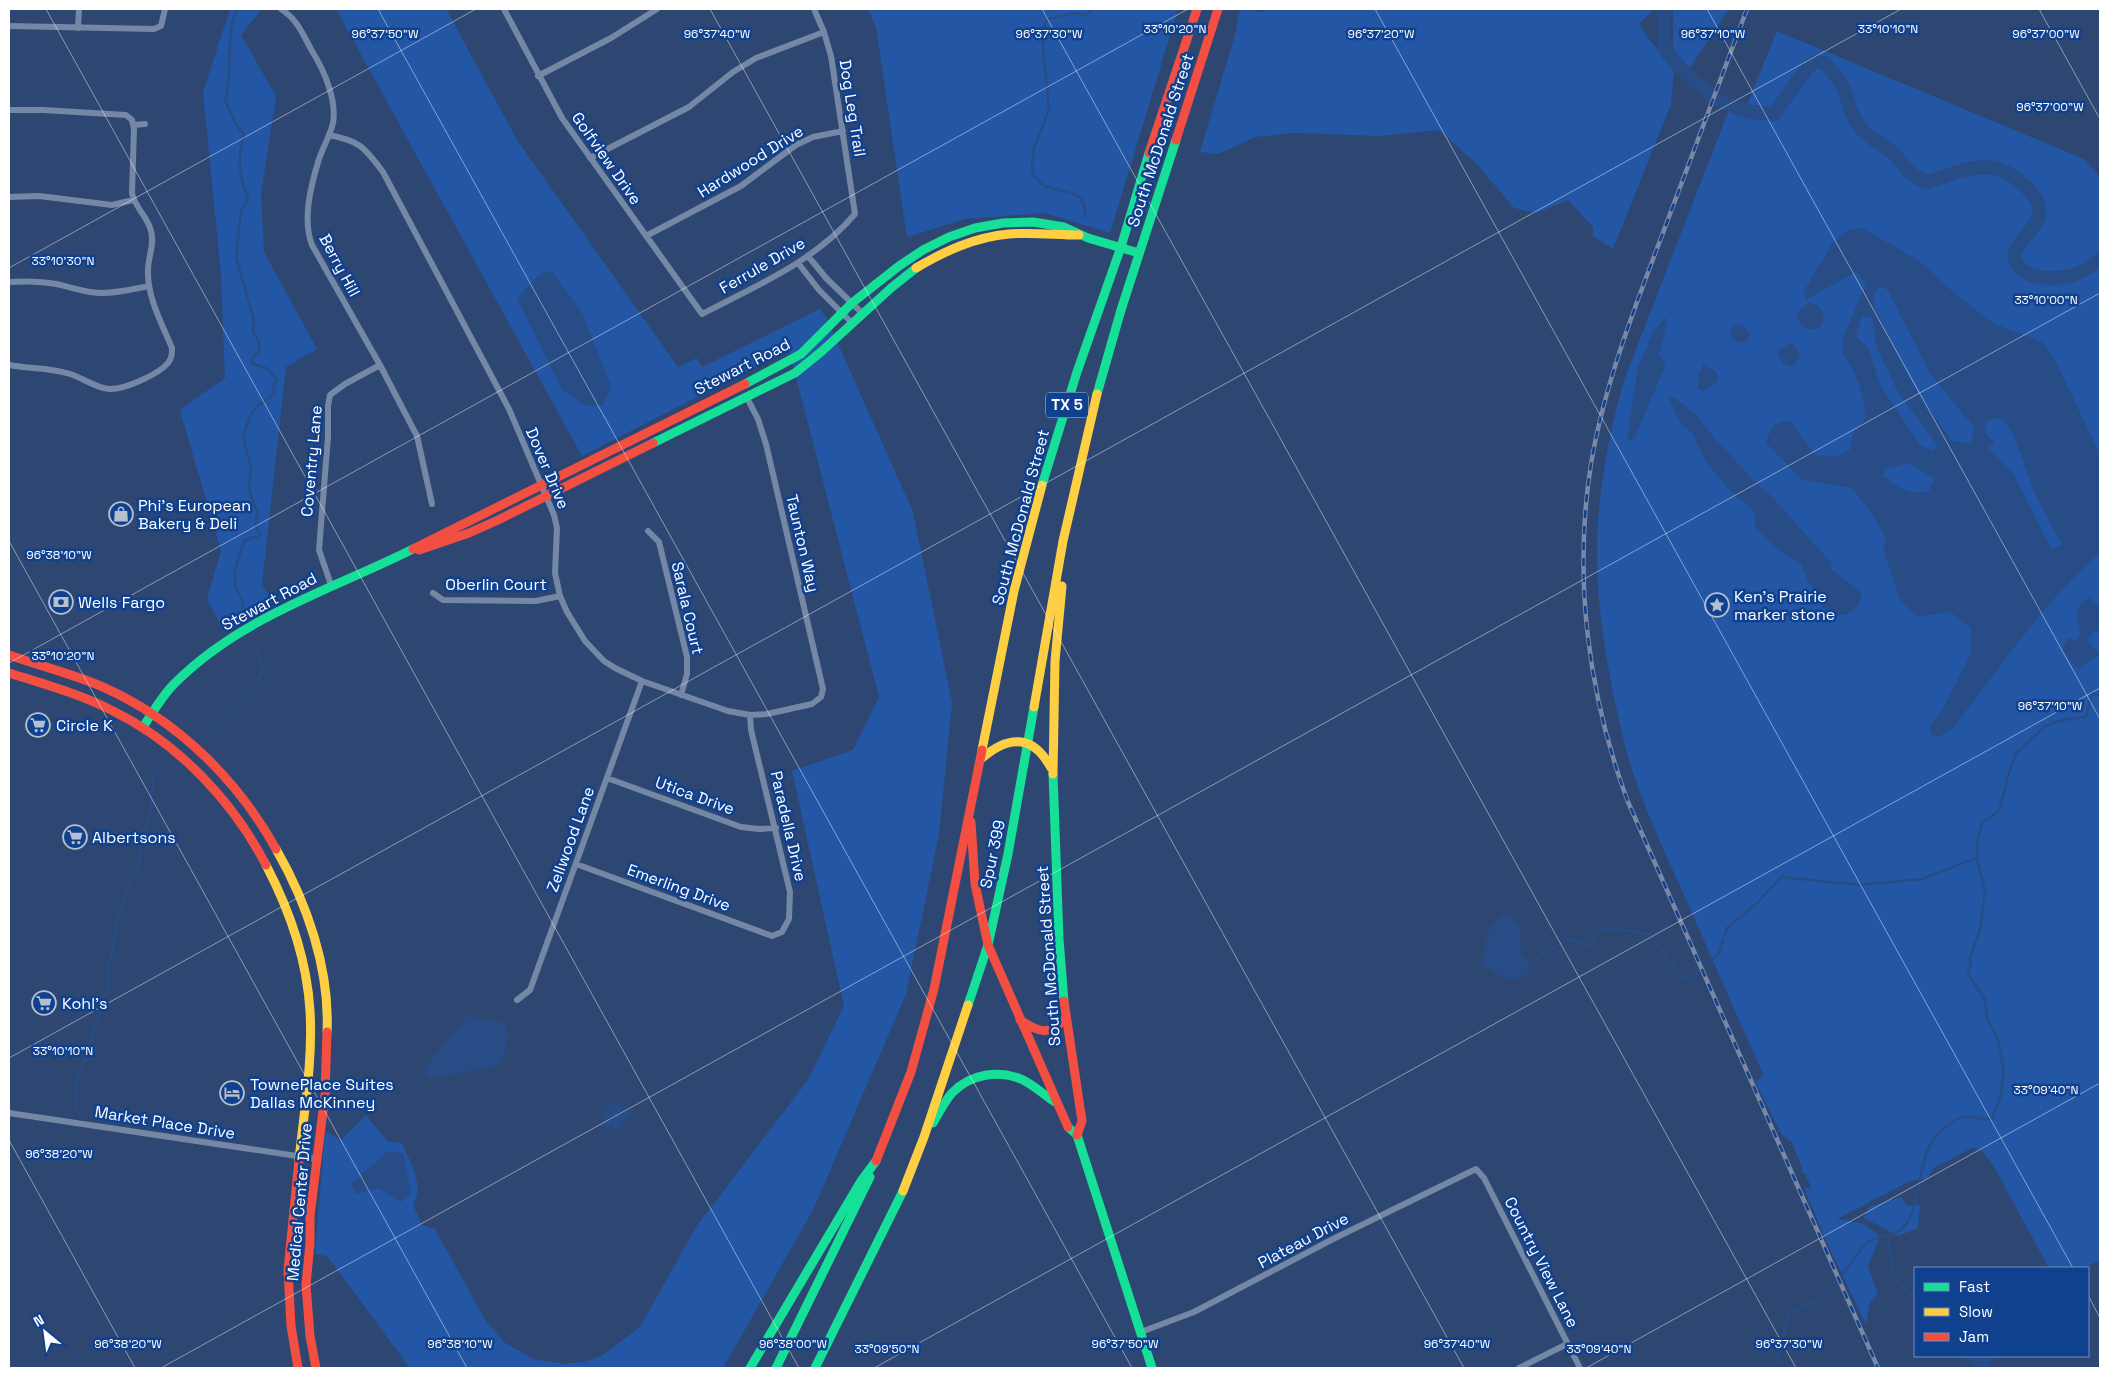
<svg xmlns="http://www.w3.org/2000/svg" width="2109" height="1377" viewBox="0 0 2109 1377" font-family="'Space Grotesk',sans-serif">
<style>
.green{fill:#2357a6}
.water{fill:#284c85;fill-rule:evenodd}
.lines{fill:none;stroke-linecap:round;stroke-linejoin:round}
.stream{stroke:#284c85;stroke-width:2.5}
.river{stroke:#284c85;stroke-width:14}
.street{stroke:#7488a6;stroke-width:6}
.fast{stroke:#16e098;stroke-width:9}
.slow{stroke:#ffcf43;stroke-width:9}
.jam{stroke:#f24e42;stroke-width:9}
.rail-casing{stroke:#7888a5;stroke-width:4.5}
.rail{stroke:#10418f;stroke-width:2.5;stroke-dasharray:8;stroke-linecap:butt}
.ticks{fill:none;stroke:#fff;stroke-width:1;stroke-opacity:0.45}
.labels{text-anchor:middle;stroke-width:5;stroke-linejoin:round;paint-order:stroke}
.shield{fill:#10418f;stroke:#b7c6dd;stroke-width:1}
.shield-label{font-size:15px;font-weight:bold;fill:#fff}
.street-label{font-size:16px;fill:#fff;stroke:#10418f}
.poi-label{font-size:16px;fill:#fff;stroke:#10418f;text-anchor:start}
.ticks-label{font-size:12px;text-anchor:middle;fill:#fff;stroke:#10418f;stroke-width:5;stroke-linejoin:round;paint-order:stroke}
</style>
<rect width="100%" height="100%" fill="#2d4772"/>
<path class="green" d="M230 9H262L241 35 276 96 261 194 264 252 317 349 286 367 262 584 273 604 223 630 207 599 221 551 180 410 225 378 221 274 203 92Z
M336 9H446L517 140 678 367 697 358 702 367 820 309 827 319 913 512 952 703 939 834 906 994 814 1208 723 1368H410L327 1256 315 1254 325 1131 341 1140 366 1115 388 1142 402 1143C410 1163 425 1184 413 1205L422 1225 435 1229 485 1320 505 1343 533 1359 564 1364 586 1361 602 1356 640 1327 696 1227 808 1080 844 1006 792 771 853 750 879 697 789 350 582 456Z
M868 9H1178L1110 233 1045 213 965 219 907 237 876 27Z
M1240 9 1262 12 1265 9H1654L1639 24 1649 39 1674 70 1671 104 1613 249 1593 236V227L1568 200 1536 213 1514 208 1477 164 1439 130 1379 136 1293 133 1255 137 1218 154 1200 152 1235 35Z
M1673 9H1729L1689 69 1673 48Z
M1777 31 2084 159 2100 177V1260L2084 1268H2049L1993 1165 1983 1152 1974 1147 1934 1168 1927 1179 1910 1181 1837 1219 1864 1224 1880 1236 1868 1266 1878 1294 1870 1303 1866 1325 1823 1234 1804 1187 1812 1189 1805 1174 1801 1172 1802 1167 1791 1141 1782 1135 1756 1083 1763 1074C1735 1011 1708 949 1680 886 1661 843 1640 799 1627 753 1611 690 1598 623 1597 559 1596 500 1608 440 1623 383L1730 107 1744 112Z
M1901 1197 1906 1205H1920L1918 1228 1898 1236 1864 1218 1869 1207Z"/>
<path class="water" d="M1862 228 1918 260 1960 298 1995 324 2043 342 2053 356 2100 454V553C2043 603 2000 667 1954 727L1939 737 1931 734 1930 726 1941 712 1970 656 1971 628 1950 612 1917 617 1899 598 1883 548 1886 539 1872 513 1851 488 1802 480 1766 443C1770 429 1775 420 1791 421L1814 455 1835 457 1850 450 1853 434 1866 417 1863 398 1857 378 1842 351 1844 335 1866 284 1856 272 1807 299 1803 293 1833 242 1848 230ZM1879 287 1887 289 1931 375 1974 427 1971 444 1952 441 1914 387 1875 308 1873 295ZM1862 315 1872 318 1877 349 1899 394 1938 446 1932 451 1920 445 1880 385 1869 349 1856 337ZM2000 418 2012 431 2035 494 2062 545 2052 550 2014 475 1988 448 1995 443 1985 432 1987 421ZM1908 463 1934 478 1929 491C1908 496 1899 488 1883 476L1887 469Z
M553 272 583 314 611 386 603 406 584 405 562 390 517 298 541 273Z
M1808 303C1824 302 1830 322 1815 330L1802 327 1796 314Z
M1666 317V330L1659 354 1666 364 1634 439 1627 441 1638 366 1643 357 1653 331Z
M1742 324 1750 334 1749 340 1742 343 1731 339V331L1734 325Z
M1790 343 1794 344 1801 358 1796 361 1794 366 1789 367 1782 363 1777 351Z
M1704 364 1716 372 1719 377 1716 383 1703 391 1698 388V375Z
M1668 395 1677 399 1699 418 1717 441 1756 483 1770 495 1830 561 1832 570 1861 592C1860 618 1832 623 1818 601L1810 604 1811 592 1815 590 1808 582 1802 565 1778 550 1756 528 1754 513 1750 507 1736 497 1705 461 1693 434 1680 423Z
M2091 597 2094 603 2100 605V632L2094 631 2087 640 2100 654 2078 669 2062 650 2068 638 2076 640 2080 634C2076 616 2072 606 2091 597Z
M1503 916H1509L1520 924 1521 953 1529 964 1528 973 1521 979H1505L1484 966 1482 960 1490 926Z
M471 1016C482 1022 493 1019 505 1023 511 1036 507 1056 497 1066L435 1078 427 1076 424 1072C435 1051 453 1036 466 1017Z
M612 1102 632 1112 619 1129 601 1126 604 1113Z
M388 1151 403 1153 411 1193 401 1202 378 1188 356 1194 351 1184Z
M1962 1356H1994L1988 1368H1979Z"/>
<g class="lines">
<path class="stream" d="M238 9C224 30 234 73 225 101 232 112 234 126 244 134 237 163 238 171 248 198L241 211 236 257 254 321 253 332 258 340 260 350 254 356 251 363 268 369 277 379 273 385 275 394 257 406 250 416 243 436 251 468 249 481 250 493 257 512 256 528 260 534 258 538 252 537 244 541 234 573 236 588 242 600 244 619
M1085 217C1086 186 1063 195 1045 186 1041 184 1037 178 1033 175L1032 166 1034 148 1049 110 1042 35 1047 19C1061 18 1072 10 1086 15L1094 9
M205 735 256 682 263 671 257 649
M2006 782 2016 753 2047 725 2063 720 2086 717 2092 693 2100 696
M1725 934 1727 928 1757 903 1782 877 1859 885 1922 879 1976 858
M1529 964 1569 938 1589 946 1599 929 1623 930 1652 935 1679 974 1689 980 1697 972
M1704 966 1719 953 1723 939
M76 1108 77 1083 108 987V966L112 955 116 926 125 894 138 865 140 849 150 817 154 772 160 766
M1889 1236 1888 1243 1892 1260V1273L1908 1292 1915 1296
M1843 1273C1851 1265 1861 1246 1870 1241 1882 1235 1899 1236 1907 1223 1926 1191 1914 1145 1950 1124 1954 1122 1958 1118 1963 1117 1974 1115 1982 1121 1992 1119L2000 1098 2004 1073 1998 1039 1987 1018 1985 1000 1968 973V969L1971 965 1970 958 1980 930 1985 891 1978 864 1977 842 1982 823 1999 811 2006 785
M1775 1368 1789 1313 1817 1301 1835 1282"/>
<path class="river" d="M1664 9C1665 20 1662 42 1666 50 1670 58 1678 65 1684 71 1713 100 1733 113 1774 114L1807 68C1813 63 1817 60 1824 63 1831 70 1838 78 1843 87 1849 100 1850 115 1859 126 1869 139 1884 144 1895 155 1907 167 1909 176 1927 182 1968 169 1993 154 2027 188 2034 195 2041 205 2039 215 2036 228 2021 239 2015 251 2011 280 2054 281 2073 275 2083 272 2092 266 2100 260"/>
<path class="street" d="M281 9C298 20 302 33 312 51 324 70 337 100 333 123 330 136 323 147 319 159 311 185 302 219 312 245L380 365 417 436 432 504
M504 9 562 118 702 314C756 286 814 262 855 214L831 56 824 32 814 9
M9 26 154 29 161 26 165 9
M78 28 79 9
M538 76 611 38 657 9
M9 110H43L126 115 132 120 134 129 132 193C135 208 148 217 151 231 155 244 148 257 148 270 147 297 162 324 172 348 172 354 172 358 168 363 159 374 124 390 109 389 96 388 83 378 70 374 49 367 29 369 9 365
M134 125 145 124
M329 135C360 141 364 147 383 172L509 409 554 515 557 528 555 573 560 596 567 612 585 641 604 661 615 668 642 681 728 711 750 715 767 714 812 704 821 697 823 689 766 444 758 419 747 398
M590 158 689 107 733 72 756 58 824 32
M9 197 39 196 112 205 133 200
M646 236 741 186 796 145 813 137 843 131
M808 256 826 278 862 313
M798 263 819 290 852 323
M9 282C24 281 40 281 56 284 71 287 86 293 102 293 118 293 134 289 149 286
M648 531 659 542 687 657V674L681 695
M331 585 319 550 328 437V406L330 395 345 384 380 365
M433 593 443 600 536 601 560 596
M607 778 741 827 759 829 776 828
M576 864 772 936 782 932 789 919 790 892 751 730 750 715
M517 1000 530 990 642 681
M9 1113 317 1159
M1141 1332 1194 1312 1335 1238 1476 1169 1484 1178 1580 1368
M1519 1368 1567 1344"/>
<path class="fast" d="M745 384 801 354 852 303 899 266 923 250 949 237 975 228 1003 223 1033 222 1064 227 1088 238 1139 253
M1097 394 1121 310 1176 140
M653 443 795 373 821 352 891 288 916 268
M1042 485 1077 372 1121 247 1149 153
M143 727C153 712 162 696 174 684 240 617 331 590 413 549
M1053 774 1059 939 1064 1001
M968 1005 988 945 1008 854 1034 707
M933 1123C939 1113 944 1102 952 1093 970 1074 999 1069 1023 1080 1035 1086 1044 1095 1055 1102
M1068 1127 1077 1135 1152 1368
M750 1368 861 1181 876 1161
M776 1368 870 1177
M815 1368 903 1191"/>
<path class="slow" d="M916 268C945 251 975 237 1009 234 1033 232 1056 235 1079 235
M1034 707 1063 541 1097 394
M982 750 1014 591 1042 485
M981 759C1008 735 1033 734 1051 768
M1053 774 1055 661 1062 586
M276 849C307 903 330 969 327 1032
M266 865C290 911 307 960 310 1011 313 1061 304 1111 299 1160
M903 1191 924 1137 968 1005"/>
<path class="jam" d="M1176 140 1218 9
M1149 153 1197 9
M413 549 745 384
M419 550 469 533 498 520 653 443
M9 655C40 666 73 674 103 687 177 720 237 779 276 849
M9 673C44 684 80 694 113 711 178 743 233 801 266 865
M971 822 975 884 988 945 1068 1127
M1064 1001 1082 1121 1077 1135
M1020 1020C1040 1033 1049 1036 1066 1018
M876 1161 911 1072 934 989 982 750
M298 1368 291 1326 288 1270 299 1160
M316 1368 310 1336 306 1285 310 1243V1216L325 1094 327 1032"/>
<g class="rail-casing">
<path id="rail" d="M1747 9C1718 85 1690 162 1661 238 1633 312 1604 386 1591 464 1573 577 1588 695 1628 802L1878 1368"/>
</g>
<use href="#rail" class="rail"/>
</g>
<path class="ticks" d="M46 9 799 1368M378 9 1132 1368M710 9 1464 1368M1042 9 1796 1368M1375 9 2073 1268M1707 9 2100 719M2039 9 2100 119M9 268 476 9M9 541 467 1368M9 663 1188 9M9 1058 1901 9M9 1140 135 1368M2088 1295 2100 1318M161 1368 2100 293M874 1368 2100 688M1586 1368 2100 1083"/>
<defs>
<g id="shop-ring" transform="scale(1.25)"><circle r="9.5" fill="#10418f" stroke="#b6bfce" stroke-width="1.5"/><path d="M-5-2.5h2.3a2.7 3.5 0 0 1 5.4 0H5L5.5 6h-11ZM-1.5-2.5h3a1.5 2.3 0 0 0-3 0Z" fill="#b6bfce"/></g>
<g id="bank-ring" transform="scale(1.25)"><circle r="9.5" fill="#10418f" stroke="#b6bfce" stroke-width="1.5"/><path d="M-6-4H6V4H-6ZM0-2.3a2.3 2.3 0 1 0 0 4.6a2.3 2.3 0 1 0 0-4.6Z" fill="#b6bfce"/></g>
<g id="sight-ring" transform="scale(1.25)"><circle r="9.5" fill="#10418f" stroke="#b6bfce" stroke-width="1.5"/><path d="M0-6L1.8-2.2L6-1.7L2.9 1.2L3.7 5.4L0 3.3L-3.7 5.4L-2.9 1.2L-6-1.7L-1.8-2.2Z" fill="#b6bfce"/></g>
<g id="supermarket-ring" transform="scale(1.25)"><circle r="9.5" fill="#10418f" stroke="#b6bfce" stroke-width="1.5"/><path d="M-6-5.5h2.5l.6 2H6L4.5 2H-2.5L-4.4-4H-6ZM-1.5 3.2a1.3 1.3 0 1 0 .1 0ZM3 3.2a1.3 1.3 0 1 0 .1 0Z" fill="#b6bfce"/></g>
<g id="hotel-ring" transform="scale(1.25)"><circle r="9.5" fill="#10418f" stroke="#b6bfce" stroke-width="1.5"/><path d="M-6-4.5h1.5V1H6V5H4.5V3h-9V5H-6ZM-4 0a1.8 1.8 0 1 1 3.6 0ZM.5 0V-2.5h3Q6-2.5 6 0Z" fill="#b6bfce"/></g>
</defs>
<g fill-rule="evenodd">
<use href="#shop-ring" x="121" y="514"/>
<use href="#bank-ring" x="61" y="602"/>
<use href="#sight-ring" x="1717" y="605"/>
<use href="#supermarket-ring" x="38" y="725"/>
<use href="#supermarket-ring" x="75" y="837"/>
<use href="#supermarket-ring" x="44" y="1003"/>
<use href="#hotel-ring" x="232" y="1093"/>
</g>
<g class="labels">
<rect class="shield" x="1046" y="392.5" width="42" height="25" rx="4"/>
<g class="shield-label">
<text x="1067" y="410">TX 5</text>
</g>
<g class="street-label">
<text transform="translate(853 108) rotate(81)" y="6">Dog Leg Trail</text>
<text transform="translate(1160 140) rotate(-72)" y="6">South McDonald Street</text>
<text transform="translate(607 158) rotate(55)" y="6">Golfview Drive</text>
<text transform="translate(750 161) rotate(-32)" y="6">Hardwood Drive</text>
<text transform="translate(340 265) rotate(62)" y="6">Berry Hill</text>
<text transform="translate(762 265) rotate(-30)" y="6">Ferrule Drive</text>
<text transform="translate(742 366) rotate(-27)" y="6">Stewart Road</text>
<text transform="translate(311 461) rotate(-85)" y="6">Coventry Lane</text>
<text transform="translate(548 468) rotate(67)" y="6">Dover Drive</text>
<text transform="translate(1020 517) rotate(-75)" y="6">South McDonald Street</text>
<text transform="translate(803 543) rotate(77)" y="6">Taunton Way</text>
<text x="496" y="590">Oberlin Court</text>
<text transform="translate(269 601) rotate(-28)" y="6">Stewart Road</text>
<text transform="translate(688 608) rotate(77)" y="6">Sarala Court</text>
<text transform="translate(695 795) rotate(20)" y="6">Utica Drive</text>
<text transform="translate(789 826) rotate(77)" y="6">Paradella Drive</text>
<text transform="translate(570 839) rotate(-70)" y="6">Zellwood Lane</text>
<text transform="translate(992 854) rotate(-78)" y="6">Spur 399</text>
<text transform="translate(679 887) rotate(20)" y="6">Emerling Drive</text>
<text transform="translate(1048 956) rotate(-94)" y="6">South McDonald Street</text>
<text transform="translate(165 1122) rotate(9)" y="6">Market Place Drive</text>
<text transform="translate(299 1202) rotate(-85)" y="6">Medical Center Drive</text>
<text transform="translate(1303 1240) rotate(-28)" y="6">Plateau Drive</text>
<text transform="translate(1542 1262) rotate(63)" y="6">Country View Lane</text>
</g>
<g class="poi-label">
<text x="138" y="511">Phi's European<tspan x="138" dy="18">Bakery &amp; Deli</tspan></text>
<text x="1734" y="602">Ken's Prairie<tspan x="1734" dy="18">marker stone</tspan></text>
<text x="78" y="608">Wells Fargo</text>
<text x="56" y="731">Circle K</text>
<text x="92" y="843">Albertsons</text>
<text x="62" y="1009">Kohl's</text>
<text x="250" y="1090">TownePlace Suites<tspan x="250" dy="18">Dallas McKinney</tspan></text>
</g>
</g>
<g class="ticks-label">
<text x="1175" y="33">33°10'20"N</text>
<text x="1888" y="33">33°10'10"N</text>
<text x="385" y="38">96°37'50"W</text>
<text x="717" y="38">96°37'40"W</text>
<text x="1049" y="38">96°37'30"W</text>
<text x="1381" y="38">96°37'20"W</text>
<text x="1713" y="38">96°37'10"W</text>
<text x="2046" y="38">96°37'00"W</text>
<text x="2050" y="111">96°37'00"W</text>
<text x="63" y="265">33°10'30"N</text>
<text x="2046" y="304">33°10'00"N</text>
<text x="59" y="559">96°38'10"W</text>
<text x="63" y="660">33°10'20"N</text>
<text x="2050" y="710">96°37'10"W</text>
<text x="63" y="1055">33°10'10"N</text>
<text x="2046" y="1094">33°09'40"N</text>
<text x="59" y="1158">96°38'20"W</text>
<text x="128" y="1348">96°38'20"W</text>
<text x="460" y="1348">96°38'10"W</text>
<text x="793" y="1348">96°38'00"W</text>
<text x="1125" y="1348">96°37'50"W</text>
<text x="1457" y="1348">96°37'40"W</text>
<text x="1789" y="1348">96°37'30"W</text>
<text x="887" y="1353">33°09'50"N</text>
<text x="1599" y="1353">33°09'40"N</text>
</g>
<rect width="2109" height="1377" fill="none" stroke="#ffffff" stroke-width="20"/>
<rect x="1914" y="1267" width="175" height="90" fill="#10418f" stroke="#708dbc"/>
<rect x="1924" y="1283" width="25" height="8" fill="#16e098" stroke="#708dbc"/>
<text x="1959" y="1292" font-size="15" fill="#ffffff">Fast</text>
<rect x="1924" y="1308" width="25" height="8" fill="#ffcf43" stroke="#708dbc"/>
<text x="1959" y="1317" font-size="15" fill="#ffffff">Slow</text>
<rect x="1924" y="1333" width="25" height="8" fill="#f24e42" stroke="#708dbc"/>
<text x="1959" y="1342" font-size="15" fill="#ffffff">Jam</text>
<g transform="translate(45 1332) rotate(331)" stroke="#10418f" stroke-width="4" paint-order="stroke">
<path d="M0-4L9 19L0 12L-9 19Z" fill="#ffffff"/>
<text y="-8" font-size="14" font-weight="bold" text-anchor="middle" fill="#ffffff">N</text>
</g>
</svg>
